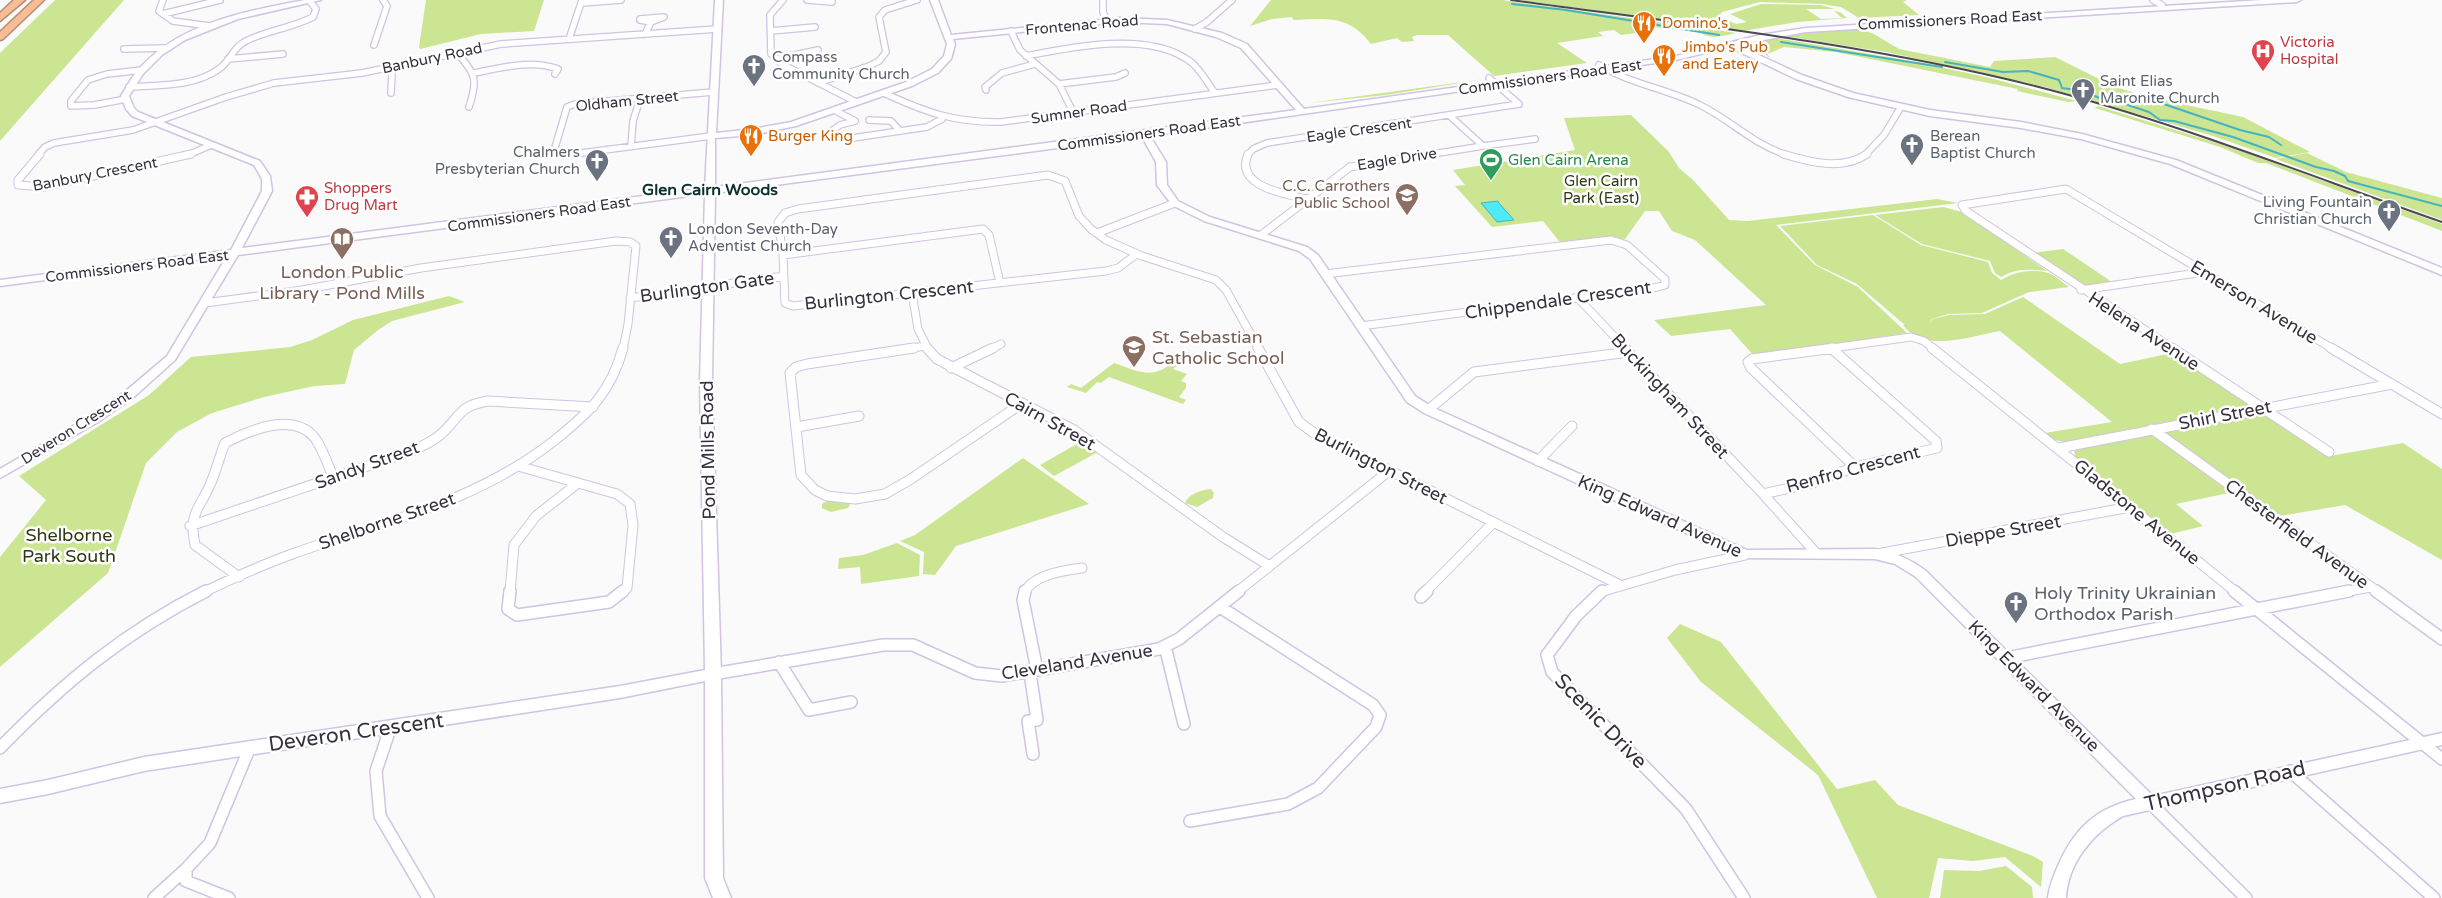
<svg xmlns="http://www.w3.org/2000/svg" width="2442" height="898" viewBox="0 0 2442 898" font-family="'Varela Round',sans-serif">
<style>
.green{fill:#cbe593}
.water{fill:#4eebf6;stroke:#47b3bf}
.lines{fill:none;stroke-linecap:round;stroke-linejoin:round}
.stream{stroke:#47b3bf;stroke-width:2}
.street-far3-casing{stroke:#d0c3e4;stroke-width:8}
.street-far2-casing{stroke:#d0c3e4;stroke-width:9}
.street-far1-casing{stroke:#d0c3e4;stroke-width:11}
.street-casing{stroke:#d0c3e4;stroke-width:14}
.secondary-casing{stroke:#d0c3e4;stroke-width:3}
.highway-casing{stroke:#b58c77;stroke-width:3}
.street-far3{stroke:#fff;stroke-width:5.5}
.street-far2{stroke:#fff;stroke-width:7}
.street-far1{stroke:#fff;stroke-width:9}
.street{stroke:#fff;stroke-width:11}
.secondary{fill:#fff;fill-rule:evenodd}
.highway{fill:#f9bd95;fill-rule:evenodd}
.rail{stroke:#4d4854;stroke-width:2}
.labels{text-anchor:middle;stroke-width:5;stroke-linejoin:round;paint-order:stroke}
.far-street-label{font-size:15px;fill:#36303e;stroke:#fff}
.far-food-label{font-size:15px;fill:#c56008;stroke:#fff;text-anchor:start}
.far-health-label{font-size:15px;fill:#be3a42;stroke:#fff;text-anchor:start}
.far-worship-label{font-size:15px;fill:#5b616d;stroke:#fff;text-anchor:start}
.far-leisure-label{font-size:15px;fill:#27864d;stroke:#fff;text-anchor:start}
.far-park-label{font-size:15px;fill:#2e3911;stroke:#fff}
.far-education-label{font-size:15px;fill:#785e54;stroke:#fff;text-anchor:end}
.far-neighbourhood-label{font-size:16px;font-weight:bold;fill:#0c302f;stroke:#fff}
.education-label{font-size:18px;fill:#785e54;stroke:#fff}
.street-label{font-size:18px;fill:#36303e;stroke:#fff}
.park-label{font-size:18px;fill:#2e3911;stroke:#fff}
.worship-label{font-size:18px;fill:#5b616d;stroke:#fff;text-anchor:start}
.near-street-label{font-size:21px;fill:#36303e;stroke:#fff}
</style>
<rect width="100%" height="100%" fill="#fafafa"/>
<path class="green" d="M55 0H124L0 141V53Z
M426 0H544L534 31 481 34 420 49 419 47Z
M1271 0H1502L1736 33C1723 36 1711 40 1699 32L1644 26 1651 31 1621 35 1614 30 1598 32 1603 36 1557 43 1587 63 1494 76 1448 35H1417L1412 37 1414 41 1402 42 1397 38 1371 44C1348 14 1326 19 1293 20L1292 17 1272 19 1250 26Z
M1519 0H1907L1903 2 1919 15 1859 18 1841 7 1822 4 1760 2 1722 12 1719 16 1736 24 1747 22 1730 14 1761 4 1821 5 1835 9H1806L1821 19 1842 18 1834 11 1840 12 1847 18 1797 22 1743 31Z
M1862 27 1867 30 1864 31 1872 33 1899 49 1990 67 1994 61 2055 57 2113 86 2144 96 2243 117 2310 152 2276 158 2213 136 2045 87 1886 52 1784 36 1807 31Z
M1777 38 1917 62 1990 78 2077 101 2068 102 2017 91 2018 89 1836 52 1784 47 1767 54 1770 58 1757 49V46L1761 42Z
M1485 79 1386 95 1309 103Z
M2098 106 2233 148 2442 224V231L2266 163H2258L2220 147 2095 108Z
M1631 115 1669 152 1679 168 1694 181 1729 220 1748 221 1937 199 1958 203 1776 225 1815 265 1858 287 1907 333 1754 356 1730 329 1671 336 1654 320 1766 305 1695 240 1672 231 1659 211H1645L1625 239 1602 238 1562 245 1543 221 1492 227 1455 186 1465 185 1453 170 1575 150 1564 118Z
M2307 153 2346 172 2442 198V220L2276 159Z
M1943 207 1962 212 2047 271C2030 269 2016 268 2001 277L1995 273 1990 261 1922 244 1875 215Z
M1873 215 1921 245 1988 262 1992 273 2001 280C2014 272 2033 268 2048 273 2055 275 2063 283 2069 287L2029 292 1982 313 1948 314 1932 319 1929 325 1933 319 1949 315 1985 314 2023 297 2120 364 2172 353 2246 402 2249 406 2064 442 2054 440 2045 433 2112 422 2000 331C1970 336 1924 354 1903 325H1905L1857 284 1817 265 1780 226Z
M2063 249 2112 282 2089 285 2077 284 2032 253Z
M449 296 465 302 392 321 378 330 354 350 345 384 314 386 264 397 212 413 177 432 146 463 108 573 0 667V557L46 500 19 476 149 395 191 357 290 347 312 340 353 320Z
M1176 359 1184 360 1173 369 1187 374 1181 381 1186 383V388L1179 397 1186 400 1183 404 1109 377 1101 383 1097 382 1086 393 1067 387 1071 384 1081 388 1114 363C1140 372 1154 381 1176 359Z
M2257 413 2267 416 2330 456 2403 443 2442 469V560L2345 505 2280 516 2243 490 2176 504 2203 526 2171 534 2076 458 2074 452 2077 448Z
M1082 441 1098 452 1054 476 1040 465Z
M1023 458 1089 504 956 546 935 575 923 574 924 552 900 541 915 535Z
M1211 489 1214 493 1213 498 1197 507 1185 503C1188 494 1201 490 1211 489Z
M828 500 848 503 850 505 848 508 831 512 822 508V504Z
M897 543 920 555 919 576 861 584 860 567 838 569 839 558 863 555Z
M1680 624 1721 642 1837 789 1875 780 1898 805 2033 856 2043 862 2041 887 2005 857 1973 861 1938 858 1929 898H1877L1818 775 1701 682 1667 638Z
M2006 866 2032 887 2033 898H1940L1944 870 1979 871Z"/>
<path class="water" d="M1498 201V202L1514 220 1497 222 1481 203Z"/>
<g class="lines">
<path class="stream" d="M1512 4 1566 10 1719 35
M1781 42 1942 67
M1945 62 2003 72 2028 71 2059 80 2062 88 2083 91 2109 102 2122 103 2149 112 2160 120 2174 121 2233 137 2316 167 2334 171 2345 176 2348 181 2442 206
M2158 102 2240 130 2269 137 2281 145"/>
<g class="street-far3-casing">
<path id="street-far3" d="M163 0 159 11 173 21 209 26
M783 0 770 15 771 54 782 64 856 102
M807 0 832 2
M1103 0V12L1107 21
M2153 0 2162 5
M582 3 621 0
M163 14 220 0
M664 17 651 22 640 20V19Z
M1195 29 1207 22 1232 0
M771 31 815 27
M1011 31 1020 50 1059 84 1073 112
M645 34 651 22
M569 39 582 0
M374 45 387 6 383 0
M124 49 166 48
M457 53C476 74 478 80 469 107
M1026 56C1072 47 1144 32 1185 58 1198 65 1206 81 1215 93
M228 59 283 54
M776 59 818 50
M1599 65C1631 84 1667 89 1700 105 1731 120 1752 144 1787 155
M389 68 392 73 391 93
M474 73C501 68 531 59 558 69L555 74
M818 83 869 66 879 61 886 52 879 17 885 10 917 0
M1059 84 1116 77 1125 73
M129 87C158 85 194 87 219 69 231 61 233 46 248 40 269 30 292 28 313 17L316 9 309 0
M986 90 985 87 1002 73 1035 64
M884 93C925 112 955 123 1001 122L1278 85
M126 99 94 105 71 106V101L88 80 107 74 142 70
M834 110 855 121 840 125 830 132 846 139 927 127 942 119
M869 120 891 121 900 131
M631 146 633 121 640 99
M1483 146 1535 139
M38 155 45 147 54 143 133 130 226 97 274 83 362 73 501 44 717 29
M188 155 211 145
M566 155 554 151 567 107 575 104 713 92
M566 155 711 136
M1248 155 1253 149 1267 143 1519 104 1489 78
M1426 155 1483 146 1451 117
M1865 155 1884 135 1901 107"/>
</g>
<g class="street-far2-casing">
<path id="street-far2" d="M40 154 18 180V185L44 187 191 154
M562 154H576
M1248 154C1234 187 1286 194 1307 199
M1783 154C1809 162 1843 171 1867 154
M1097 233 1175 203
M1261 235 1350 167 1434 154
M1137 254 1118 268 1106 271 793 306 785 303 783 255 778 222 785 213 798 209 1048 175 1065 181 1079 216 1091 229 1106 240 1142 256 1216 280 1226 290 1259 349
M783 255 983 229 989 235 1000 283
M1325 274 1611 240 1627 245 1665 279V285L1658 287 1361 326
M2081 290 2204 272
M912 293 918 329 928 349
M630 298 784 276
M1578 298 1626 349
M205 303 302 290 421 268 616 241 630 242 636 246 628 324 623 349
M906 349 925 346
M991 349 1001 344
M1825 349 1911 337 1924 341 1934 349
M2174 349 1966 211 1962 205 2066 189 2333 349"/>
</g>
<g class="street-far1-casing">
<path id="street-far1" d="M914 348 807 364 796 367 790 373 801 475 815 490 827 496 855 499 885 494 911 479 1021 404
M927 348 937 359 1074 430 1223 537 1268 565
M1258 348 1299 422 1314 433 1620 585
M1625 348 1763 494
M1834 348 1752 359 1748 362 1751 368 1855 467
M1932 348 2236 592
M2172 348 2329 452
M2331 348 2442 414
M951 368 993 348
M1428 410 1474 372 1629 352
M797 427 859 416
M2152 429 2378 592
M2059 448 2392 384
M1538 461 1572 426
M518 466 617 494 630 504 633 525 627 588 621 592
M190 526 412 451C422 446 432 442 440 435 461 417 457 406 488 401L593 407
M1817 554 1763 494 1812 483 1855 467 1937 448 1936 441 1831 348
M1877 554 2130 507
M239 577 195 545C188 510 201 509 212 480 217 468 220 455 225 443 250 430 293 411 315 438 323 450 328 464 333 477
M204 592C233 578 264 564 295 553 388 520 475 503 555 440 590 412 611 392 623 348
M510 592 514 545 536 516 578 483
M1025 592C1033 575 1064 570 1082 568
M1237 592 1389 471
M1425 592 1493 523
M1600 592 1675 570 1745 555
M2343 592 2371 587"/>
</g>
<g class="street-casing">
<path id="street" d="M510 591 508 609 517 615 609 602 623 591
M1025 591 1023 600 1037 670
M1602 591 1576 616 1547 655 1552 672 1686 809 1744 898
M2234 591 2442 759
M2376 591 2442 639
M1421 597 1427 591
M1165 646 1184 724
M2006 658 2349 591
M779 662 809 710 851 702
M1030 673 1037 720 1028 721 1033 754
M713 674 883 645H913L975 673 1002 676 1159 649 1179 639 1239 591
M391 726 376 771 380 816 428 898
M0 748C63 683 125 632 206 591
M2290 771 2434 898
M2149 802 2246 898
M1190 821 1288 804 1318 788 1376 727 1380 715 1373 705 1220 607
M186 869V881L229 898
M154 898 186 869 210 843 250 747"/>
</g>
<g class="secondary-casing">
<path id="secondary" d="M305 0H321L238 19 185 40 162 55 143 74 129 96 134 108 138 112 260 161 270 176 272 191 242 248 705 188 715 0H723L716 133 753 129 791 122 906 82 932 69 944 56 947 44 930 0H938L951 35 1120 18 1167 20 1222 33 1247 44 1304 109 1676 56 1760 35 1806 28 2262 0H2301L2297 2 1806 32 1737 45 1802 75 1853 93 1930 110 2021 122 2082 134 2176 160 2442 268V275L2170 164 2081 139 2021 128 1930 116 1848 97 1796 79 1729 47 1676 60 1150 136 1166 162 1167 185 1178 201 1210 217 1307 247 1318 255 1415 396 1432 407 1747 550 1875 549C1895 552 1910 559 1926 571L2153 796 2442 733V745L2123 816C2093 833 2068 862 2066 898H2048C2049 887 2053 878 2057 868 2073 830 2095 808 2136 799L1916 577 1895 564 1875 559 1740 558 1424 413 1407 402 1310 259 1299 251 1204 221 1172 205 1157 185 1156 162 1142 137 715 193 712 381 721 674 723 878 731 898H713L705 878V681L620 698 144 771 48 794 0 803V789L48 780 144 757 620 686 705 670 700 381 705 194 238 255 175 360 135 396 98 422 0 478V469L90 416 127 390 167 356 227 256 0 286V280L231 250 262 191V179L254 165 132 116 126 109 121 96C126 88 131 78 138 70 179 23 246 11 305 0ZM1120 22 1167 24 1216 37 1241 48 1296 110 715 187V138L753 135 796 126 912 86 938 73 951 59 955 44 953 39Z"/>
</g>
<g class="highway-casing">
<path id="highway" d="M14 0H25L0 21V13Z
M34 0H44L3 39 0 40V32Z"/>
</g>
<use href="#street-far3" class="street-far3"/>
<use href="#street-far2" class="street-far2"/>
<use href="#street-far1" class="street-far1"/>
<use href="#street" class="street"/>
<use href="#secondary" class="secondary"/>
<use href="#highway" class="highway"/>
<path class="rail" d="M1511 0C1686 24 1863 43 2035 86 2173 121 2307 175 2442 222"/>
</g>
<defs>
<g id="restaurant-pin" transform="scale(1.25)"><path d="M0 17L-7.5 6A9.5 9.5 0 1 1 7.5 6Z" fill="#e8710a" stroke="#fff"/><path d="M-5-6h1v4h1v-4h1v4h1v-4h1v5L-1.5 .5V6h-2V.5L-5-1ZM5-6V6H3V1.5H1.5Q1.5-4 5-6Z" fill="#fff"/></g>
<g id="hospital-pin" transform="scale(1.25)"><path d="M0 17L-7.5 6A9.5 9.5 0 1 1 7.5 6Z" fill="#e0444e" stroke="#fff"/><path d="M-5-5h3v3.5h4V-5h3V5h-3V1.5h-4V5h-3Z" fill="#fff"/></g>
<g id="church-pin" transform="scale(1.25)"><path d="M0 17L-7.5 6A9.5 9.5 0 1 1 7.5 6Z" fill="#6b7280" stroke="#fff"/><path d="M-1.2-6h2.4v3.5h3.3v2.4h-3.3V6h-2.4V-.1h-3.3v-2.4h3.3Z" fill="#fff"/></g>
<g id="stadium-pin" transform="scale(1.25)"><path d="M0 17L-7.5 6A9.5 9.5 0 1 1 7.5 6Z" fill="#2e9e5b" stroke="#fff"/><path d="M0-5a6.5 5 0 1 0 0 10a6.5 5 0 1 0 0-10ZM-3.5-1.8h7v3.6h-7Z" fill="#fff"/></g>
<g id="school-pin" transform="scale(1.25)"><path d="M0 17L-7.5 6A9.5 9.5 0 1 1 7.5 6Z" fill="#8d6e63" stroke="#fff"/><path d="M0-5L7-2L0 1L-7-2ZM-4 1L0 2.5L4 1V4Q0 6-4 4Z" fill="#fff"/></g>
<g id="pharmacy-pin" transform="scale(1.25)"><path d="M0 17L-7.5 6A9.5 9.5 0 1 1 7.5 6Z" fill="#e0444e" stroke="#fff"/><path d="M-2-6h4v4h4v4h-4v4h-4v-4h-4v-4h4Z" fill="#fff"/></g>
<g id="library-pin" transform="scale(1.25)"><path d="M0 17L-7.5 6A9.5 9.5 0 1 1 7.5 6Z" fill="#8d6e63" stroke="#fff"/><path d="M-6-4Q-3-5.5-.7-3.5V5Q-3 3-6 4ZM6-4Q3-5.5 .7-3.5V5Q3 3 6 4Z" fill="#fff"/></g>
</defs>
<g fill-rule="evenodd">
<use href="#restaurant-pin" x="1644" y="23"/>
<use href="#hospital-pin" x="2263" y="51"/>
<use href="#restaurant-pin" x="1664" y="56"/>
<use href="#church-pin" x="754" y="66"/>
<use href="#church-pin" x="2083" y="90"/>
<use href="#restaurant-pin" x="751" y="136"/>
<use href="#church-pin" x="1912" y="145"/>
<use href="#stadium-pin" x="1491" y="160"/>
<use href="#church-pin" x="597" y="161"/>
<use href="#school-pin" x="1407" y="195"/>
<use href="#pharmacy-pin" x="307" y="197"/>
<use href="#church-pin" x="2389" y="211"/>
<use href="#church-pin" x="671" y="238"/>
<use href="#library-pin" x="342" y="239"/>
<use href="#school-pin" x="1134" y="347"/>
<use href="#church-pin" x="2016" y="603"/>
</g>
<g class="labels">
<g class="far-street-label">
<text transform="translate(1950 20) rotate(-3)" y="5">Commissioners Road East</text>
<text transform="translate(1082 25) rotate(-5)" y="5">Frontenac Road</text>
<text transform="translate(432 58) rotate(-12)" y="5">Banbury Road</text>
<text transform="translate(1550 77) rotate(-8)" y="5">Commissioners Road East</text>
<text transform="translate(627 101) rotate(-6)" y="5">Oldham Street</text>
<text transform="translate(1079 112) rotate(-8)" y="5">Sumner Road</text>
<text transform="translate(1359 130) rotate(-8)" y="5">Eagle Crescent</text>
<text transform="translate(1149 133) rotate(-8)" y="5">Commissioners Road East</text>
<text transform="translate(1397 159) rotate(-9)" y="5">Eagle Drive</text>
<text transform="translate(95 174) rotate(-11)" y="5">Banbury Crescent</text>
<text transform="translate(539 214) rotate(-8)" y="5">Commissioners Road East</text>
<text transform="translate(137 266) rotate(-7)" y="5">Commissioners Road East</text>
<text transform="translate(76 427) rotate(-32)" y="5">Deveron Crescent</text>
</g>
<g class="far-food-label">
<text x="1662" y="28">Domino's</text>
<text x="1682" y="52">Jimbo's Pub<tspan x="1682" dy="17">and Eatery</tspan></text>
<text x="768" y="141">Burger King</text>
</g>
<g class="far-health-label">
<text x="2280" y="47">Victoria<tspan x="2280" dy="17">Hospital</tspan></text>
<text x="324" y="193">Shoppers<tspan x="324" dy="17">Drug Mart</tspan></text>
</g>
<g class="far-worship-label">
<text x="772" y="62">Compass<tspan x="772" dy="17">Community Church</tspan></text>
<text x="2100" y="86">Saint Elias<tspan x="2100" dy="17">Maronite Church</tspan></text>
<text x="1930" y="141">Berean<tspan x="1930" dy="17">Baptist Church</tspan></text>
<text x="580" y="157" text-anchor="end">Chalmers<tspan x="580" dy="17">Presbyterian Church</tspan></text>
<text x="2372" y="207" text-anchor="end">Living Fountain<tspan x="2372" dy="17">Christian Church</tspan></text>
<text x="688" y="234">London Seventh-Day<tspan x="688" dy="17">Adventist Church</tspan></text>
</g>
<g class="far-leisure-label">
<text x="1508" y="165">Glen Cairn Arena</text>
</g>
<g class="far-park-label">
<text x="1601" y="186">Glen Cairn<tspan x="1601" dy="17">Park (East)</tspan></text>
</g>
<g class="far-education-label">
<text x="1390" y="191">C.C. Carrothers<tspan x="1390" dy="17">Public School</tspan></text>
</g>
<g class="far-neighbourhood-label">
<text x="710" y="195">Glen Cairn Woods</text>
</g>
<g class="education-label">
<text x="342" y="278">London Public<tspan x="342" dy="21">Library - Pond Mills</tspan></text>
<text x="1152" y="343" text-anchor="start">St. Sebastian<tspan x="1152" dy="21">Catholic School</tspan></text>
</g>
<g class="street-label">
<text transform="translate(707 287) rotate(-8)" y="6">Burlington Gate</text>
<text transform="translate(889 295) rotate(-6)" y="6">Burlington Crescent</text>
<text transform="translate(1558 300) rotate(-8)" y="6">Chippendale Crescent</text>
<text transform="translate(2254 302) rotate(31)" y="6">Emerson Avenue</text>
<text transform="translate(2144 331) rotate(33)" y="6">Helena Avenue</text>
<text transform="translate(1670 396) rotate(47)" y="6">Buckingham Street</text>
<text transform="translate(2225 415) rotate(-11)" y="6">Shirl Street</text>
<text transform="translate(1050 421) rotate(29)" y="6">Cairn Street</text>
<text transform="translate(708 450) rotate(-91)" y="6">Pond Mills Road</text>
<text transform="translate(367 465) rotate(-20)" y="6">Sandy Street</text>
<text transform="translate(1381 466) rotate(27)" y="6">Burlington Street</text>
<text transform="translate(1853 469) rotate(-15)" y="6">Renfro Crescent</text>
<text transform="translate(2137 512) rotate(39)" y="6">Gladstone Avenue</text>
<text transform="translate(1660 516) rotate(24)" y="6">King Edward Avenue</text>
<text transform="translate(387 521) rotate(-19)" y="6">Shelborne Street</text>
<text transform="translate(2003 531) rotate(-10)" y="6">Dieppe Street</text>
<text transform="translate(2297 534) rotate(36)" y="6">Chesterfield Avenue</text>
<text transform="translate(1077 662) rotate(-9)" y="6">Cleveland Avenue</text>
<text transform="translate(2034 686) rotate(45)" y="6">King Edward Avenue</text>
</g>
<g class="park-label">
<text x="69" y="541">Shelborne<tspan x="69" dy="21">Park South</tspan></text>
</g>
<g class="worship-label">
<text x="2034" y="599">Holy Trinity Ukrainian<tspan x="2034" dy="21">Orthodox Parish</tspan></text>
</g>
<g class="near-street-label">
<text transform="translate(1601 721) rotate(46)" y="7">Scenic Drive</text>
<text transform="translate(356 732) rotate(-8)" y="7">Deveron Crescent</text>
<text transform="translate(2225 786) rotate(-13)" y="7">Thompson Road</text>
</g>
</g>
</svg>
